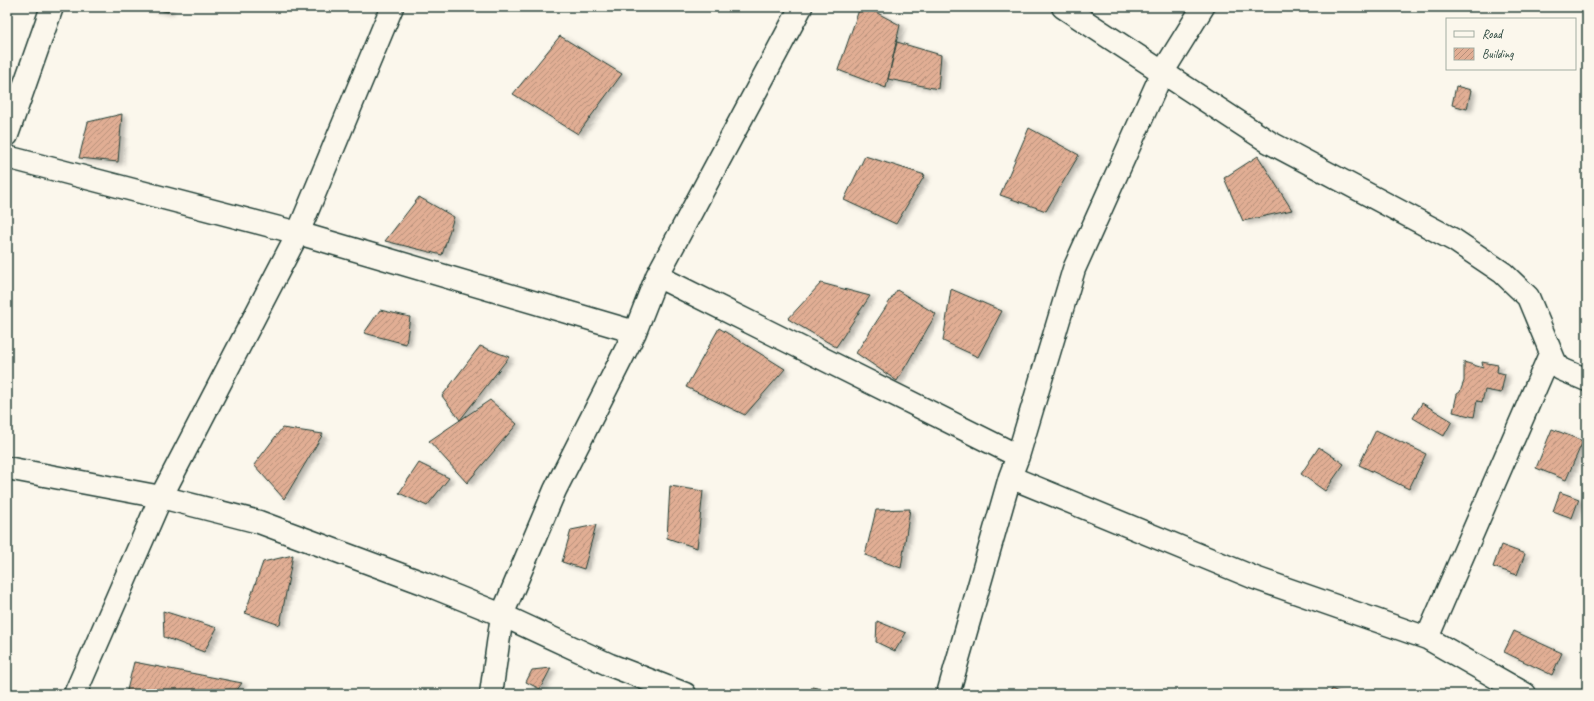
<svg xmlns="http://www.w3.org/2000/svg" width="1594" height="701" viewBox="0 0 1594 701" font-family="Caveat,sans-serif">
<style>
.building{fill:url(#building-hatch);stroke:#1f3d34;filter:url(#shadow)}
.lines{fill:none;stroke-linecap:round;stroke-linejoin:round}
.street-casing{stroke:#1f3d34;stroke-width:25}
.street{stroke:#fbf7ec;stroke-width:22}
</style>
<defs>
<pattern id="building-hatch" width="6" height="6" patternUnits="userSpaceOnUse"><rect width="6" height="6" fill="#e1ae94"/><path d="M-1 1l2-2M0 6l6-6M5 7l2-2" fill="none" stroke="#b68f7a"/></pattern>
<filter id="shadow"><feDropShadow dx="4.5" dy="2.5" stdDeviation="2" flood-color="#0004"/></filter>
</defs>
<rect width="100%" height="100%" fill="#fbf7ec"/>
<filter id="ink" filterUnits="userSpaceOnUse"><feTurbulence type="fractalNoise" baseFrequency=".025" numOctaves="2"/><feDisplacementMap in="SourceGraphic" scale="8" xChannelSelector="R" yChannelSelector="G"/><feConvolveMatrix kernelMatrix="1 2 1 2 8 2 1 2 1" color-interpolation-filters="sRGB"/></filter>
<g filter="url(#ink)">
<path class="building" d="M145 7H169L168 12Z
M860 7H866L900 25 886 88 838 70Z
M560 36 622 74 578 134 513 94Z
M897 42 941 55 938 89 888 79Z
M1456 86 1471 90 1467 109 1452 105Z
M122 114 118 162 79 158 88 122Z
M1029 128 1079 155 1046 211 1000 195Z
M865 156 925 175 896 224 844 200Z
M1258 156 1292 210 1243 221 1224 178Z
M419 197 454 217 442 255 385 241Z
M821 283 870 296 836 347 788 319Z
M951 289 1002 311 978 357 943 341Z
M897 290 936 314 897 381 856 353Z
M380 310 410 317 406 344 364 333Z
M719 328 785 369 745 415 686 387Z
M480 346 509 357 460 420 442 396Z
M1464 362 1483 368 1482 362 1498 365 1497 372 1505 374 1501 393 1485 390 1482 402 1477 401 1474 417 1453 412 1457 394 1460 392 1464 381Z
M490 400 517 424 467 483 429 441Z
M1422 403 1452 421 1444 436 1413 418Z
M282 428 323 434 284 499 254 465Z
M1552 429 1583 441 1566 480 1536 468Z
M1376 430 1426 454 1409 489 1359 465Z
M1319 447 1344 464 1325 491 1301 474Z
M419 463 449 478 427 506 399 493Z
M670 486 703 491 697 548 667 538Z
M1560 492 1579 499 1572 518 1553 511Z
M910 509 901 568 865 555 876 510Z
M596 525 584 569 562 562 571 530Z
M1501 545 1525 554 1517 575 1493 567Z
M293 555 280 625 245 613 263 562Z
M163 611 217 628 204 652 164 637Z
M877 621 906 633 895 651 876 642Z
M1514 631 1562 653 1552 675 1504 652Z
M134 662 242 683 234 694H126Z
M551 668 540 689 526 682 532 670Z
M812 687 844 694H811Z
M1332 689 1342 694H1329Z"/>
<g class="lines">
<g class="street-casing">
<path id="street" d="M1063 7 1269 142 1454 240 1503 273 1528 297 1555 362 1561 369 1587 380
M7 135 52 7
M7 157 298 233 635 332 657 276 801 7
M657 276 1018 456
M7 468 161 497 259 522 423 583 502 615 610 665 685 694
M1010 477 1255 578 1427 638 1525 694
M1427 638 1551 352
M75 694 161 497 298 233 392 7
M491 694 502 615 555 490 635 332
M948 694 1010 477 1018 456 1074 269 1162 73 1203 7"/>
</g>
<use href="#street" class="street"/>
</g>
</g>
<rect width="1594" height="701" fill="none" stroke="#fbf7ec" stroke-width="24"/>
<rect x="12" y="12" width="1570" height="677" fill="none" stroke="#1f3d34" stroke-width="1.5" filter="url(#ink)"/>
<rect x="1446" y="18" width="130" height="52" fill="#fbf7ec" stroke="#a3ada2"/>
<rect x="1454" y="31" width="20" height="6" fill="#fbf7ec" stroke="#a3ada2"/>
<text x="1482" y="38" font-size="12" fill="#1f3d34">Road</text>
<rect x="1454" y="48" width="20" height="12" fill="url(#building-hatch)" stroke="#a3ada2"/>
<text x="1482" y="58" font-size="12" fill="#1f3d34">Building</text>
</svg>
